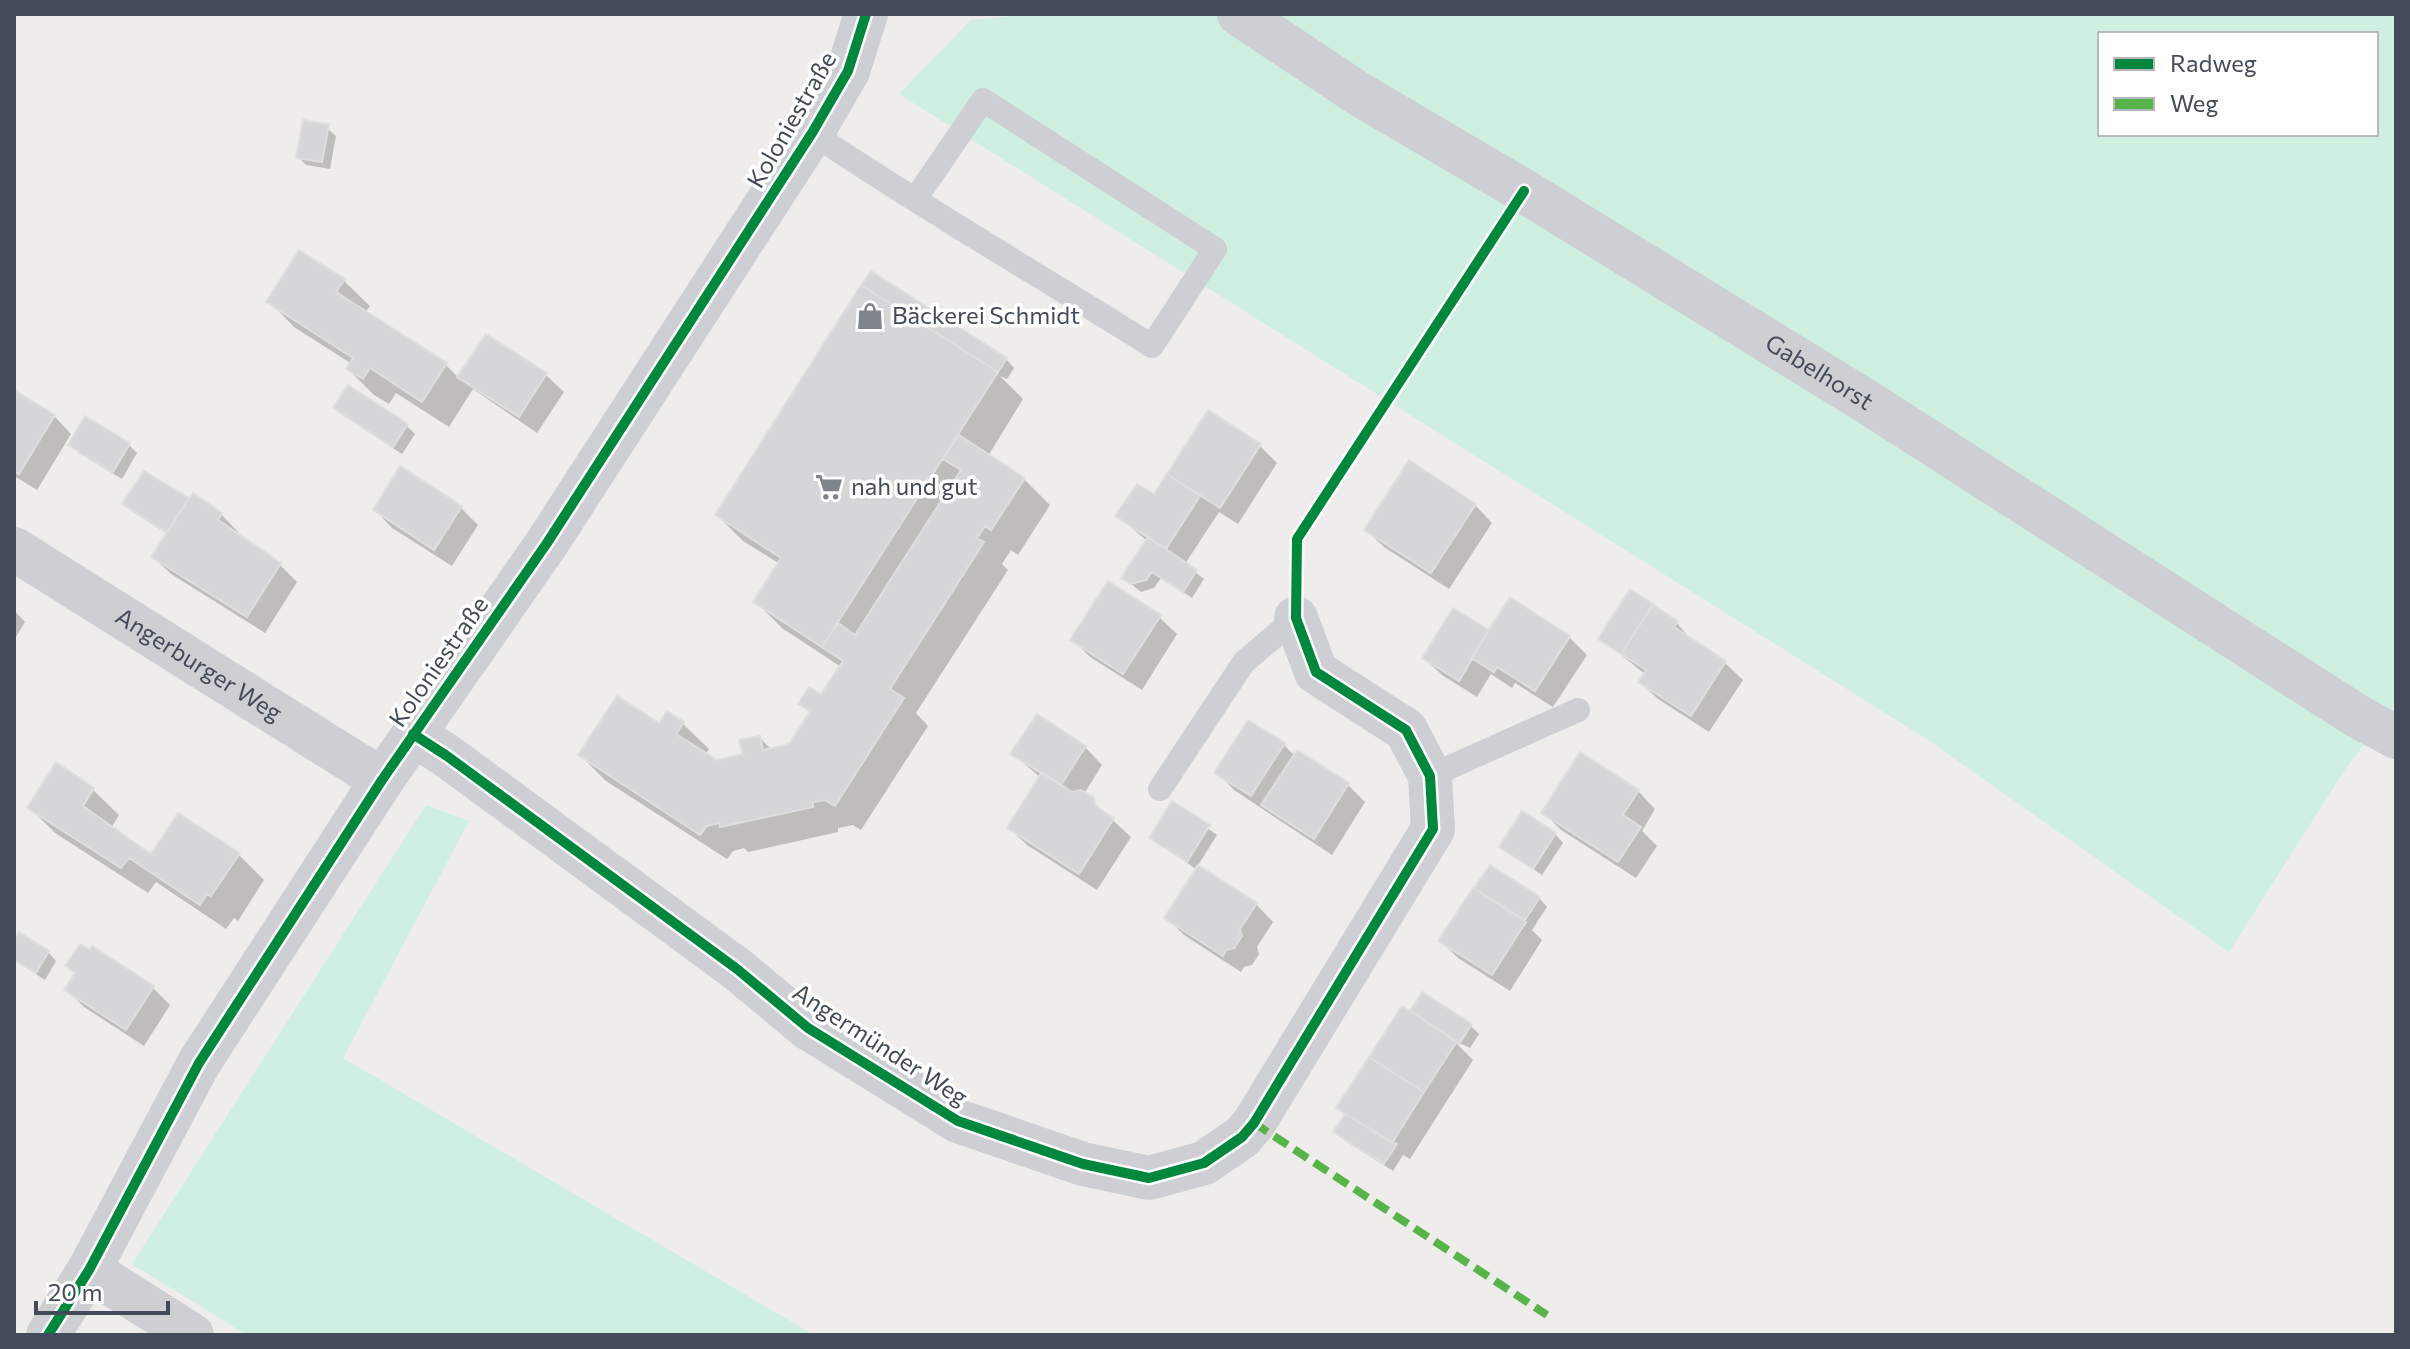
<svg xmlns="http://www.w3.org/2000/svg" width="2410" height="1349" viewBox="0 0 2410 1349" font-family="Commissioner,sans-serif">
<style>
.green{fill:#cfefe0;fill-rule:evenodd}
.shadow{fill:#0003}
.building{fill:#d6d6d8;stroke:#dfdedf;stroke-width:2}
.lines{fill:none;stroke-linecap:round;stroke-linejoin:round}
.lane{stroke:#cdcfd2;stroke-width:24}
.street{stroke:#cdcfd2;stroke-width:44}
.quiet{stroke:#57b448;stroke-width:8;stroke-dasharray:16 8;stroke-linecap:butt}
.cycleway-casing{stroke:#fff;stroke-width:15}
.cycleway{stroke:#00873e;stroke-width:10}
.labels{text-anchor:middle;stroke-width:7;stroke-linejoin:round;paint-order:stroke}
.street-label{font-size:24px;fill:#434b5a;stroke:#fff}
.poi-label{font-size:24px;fill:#434b5a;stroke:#fff;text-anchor:start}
</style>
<rect width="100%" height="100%" fill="#eeedec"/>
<path class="green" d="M1034 14H2396V702L2344 771 2229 952 1928 740 899 94 971 20ZM2100 34H2376V134H2100Z
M426 805 469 821 343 1058 814 1335H247L132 1264Z"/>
<path class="shadow" d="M327 128 336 136 330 169 306 165 298 157Z
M300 252 344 281 370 306 365 313 446 365 459 378 486 336 546 375 564 392 537 433 473 389 449 427 396 393 389 404 374 395 348 369 352 364 294 327 269 301Z
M1006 359 1014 368 1007 379 1000 376 1023 399 988 456 1024 479 1050 505 1018 555 1011 550 1002 564 1008 570 916 713 928 726 861 830 853 825 838 828V832L748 852 744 848 733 851 727 859 606 781 580 755 660 725 668 714 683 724 709 749 705 755 716 762 745 756 760 738 772 750 790 746 811 714 801 704 822 697 841 667 782 628 756 602 780 564 743 541 717 515Z
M14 392 54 416 71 434 37 490 14 476Z
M336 408 407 426 415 434 402 454 344 416Z
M1209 413 1260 446 1277 463 1238 524 1219 512 1185 564 1204 579 1192 598 1161 578 1154 588 1141 592 1124 578 1147 541 1118 516 1154 497Z
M70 444 129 445 137 453 122 479 79 453Z
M188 500 221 514 238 532 236 535 280 565 297 582 265 633 171 574 153 557 168 534 133 512 125 504Z
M1475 505 1492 523 1449 589 1384 547 1366 530Z
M461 508 478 525 452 566 392 528 375 510Z
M1631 592 1676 622 1693 642 1725 663 1743 680 1709 732 1658 699 1640 682 1645 674 1601 639Z
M1511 600 1569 637 1587 655 1553 707 1515 683 1512 688 1491 674 1477 697 1442 675 1424 658 1489 633Z
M14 610 25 622 14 640Z
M1159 617 1177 634 1142 690 1090 657 1072 639Z
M1249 723 1284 745 1295 756 1348 785 1365 802 1332 855 1234 790 1217 772Z
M1085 747 1102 765 1084 794 1131 837 1097 890 1027 845 1009 828 1041 778 1013 754Z
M56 765 93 790 119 815 111 828 152 857 238 854 264 880 238 921 234 918 226 929 156 882 148 893 55 833 29 807Z
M1638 791 1655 809 1642 831 1657 846 1636 878 1561 830 1543 812Z
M1173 804 1217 835 1197 867 1256 904 1273 922 1257 947 1259 954 1252 965 1244 967 1241 972 1184 935 1167 918 1197 870 1152 838Z
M1555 834 1563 843 1542 875 1501 847Z
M1490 867 1539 898 1547 907 1532 930 1542 940 1510 991 1458 958 1441 941Z
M14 944 48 952 56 961 45 980 14 960Z
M68 966 152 987 170 1005 144 1046 84 1007 67 990 76 975Z
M1422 995 1471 1026 1479 1034 1470 1048 1453 1040 1473 1060 1410 1159 1403 1155 1393 1171 1344 1140 1336 1132 1346 1115 1339 1108 1417 1018Z"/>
<path class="building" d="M303 120 329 124 322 162 296 158Z
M299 250 345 279 336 292 447 363 422 402 370 368 363 379 346 369 353 358 266 302Z
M871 271 1007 358 998 372 861 285Z
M861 285 998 372 822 647 753 602 781 558 715 515Z
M486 334 547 373 519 417 457 377Z
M348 385 408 424 393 447 333 408Z
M14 390 55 415 19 474 14 471Z
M1208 410 1261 444 1220 508 1167 474Z
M85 416 130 443 113 472 68 445Z
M959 435 1025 478 991 530 985 526 977 538 984 542 890 689 904 698 835 806 825 800 813 802V807L720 827 719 823 707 826 700 835 578 755 617 696 659 723 667 711 684 722 676 734 717 760 743 754 739 740 760 736 763 750 789 744 810 711 798 704 809 687 821 694 843 661 822 647 838 623 855 635 961 470 943 459Z
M1409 460 1476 504 1431 573 1364 530Z
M400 466 462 506 434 550 373 510Z
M144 471 189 498 167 532 122 504Z
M1167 474 1200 496 1166 549 1115 516 1137 484 1154 494Z
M193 493 222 513 218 520 281 563 247 617 151 557Z
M1148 537 1197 570 1183 592 1152 572 1146 580 1131 584 1121 578Z
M1108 581 1161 615 1123 674 1070 640Z
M1630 589 1653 604 1621 654 1598 639Z
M1510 597 1570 636 1535 691 1497 667 1494 672 1471 658Z
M1653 605 1678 621 1674 627 1726 661 1691 716 1638 682 1646 670 1621 654Z
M1453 608 1489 630 1459 681 1422 658Z
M1037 714 1086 746 1061 785 1010 754Z
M1248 720 1285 743 1251 796 1214 773Z
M1297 750 1349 783 1314 839 1261 805Z
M1580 752 1639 790 1623 815 1641 827 1618 862 1541 813Z
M56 762 94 788 83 806 151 854 178 813 240 853 211 896 207 894 200 905 129 858 121 868 27 808Z
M1042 772 1072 792 1081 790 1094 798 1096 807 1114 818 1079 874 1007 828Z
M1172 801 1210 825 1187 862 1149 838Z
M1522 811 1556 833 1533 869 1499 847Z
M1198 865 1257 903 1240 929 1242 936 1234 948 1226 950 1223 956 1164 918Z
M1490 865 1540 897 1525 920 1474 888Z
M1473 888 1526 922 1492 975 1438 941Z
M19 932 49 951 36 973 14 960V940Z
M80 944 90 950 92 946 154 986 126 1030 64 990 75 973 65 966Z
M1422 992 1472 1024 1459 1044 1410 1011Z
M1402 1006 1457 1041 1424 1092 1369 1057Z
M1369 1057 1424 1092 1392 1143 1336 1108Z
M1345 1114 1397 1144 1384 1164 1333 1132Z"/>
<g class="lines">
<path class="lane" d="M812 133C923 208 1039 275 1152 346L1215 249 983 100 916 198
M1430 776 1578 710
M1160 789 1244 662 1296 618"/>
<g class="street">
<path id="s1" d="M1239 14 1359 94 1524 191 1864 400 2357 716 2396 737"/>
<path id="s2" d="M14 549 382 780"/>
<path d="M413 734 447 756 737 969 808 1028 958 1121 1083 1164 1149 1178 1204 1163 1242 1137 1254 1123 1433 829 1430 776 1406 730 1316 672 1296 618"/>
<path d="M89 1270 192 1335"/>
<path d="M48 1335 89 1270 199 1063 382 780 547 543 812 133 848 71 866 14"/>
</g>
<path class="quiet" d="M1254 1123 1547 1315"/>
<g class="cycleway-casing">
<path id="cycleway" d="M413 734 447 756 737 969 808 1028 958 1121 1083 1164 1149 1178 1204 1163 1242 1137 1254 1123 1433 829 1430 776 1406 730 1316 672 1296 618 1297 539 1524 191
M48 1335 89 1270 199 1063 382 780 547 543 812 133 848 71 866 14"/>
</g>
<use href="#cycleway" class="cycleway"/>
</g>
<defs>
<g id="shop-bare" transform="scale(2.16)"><path d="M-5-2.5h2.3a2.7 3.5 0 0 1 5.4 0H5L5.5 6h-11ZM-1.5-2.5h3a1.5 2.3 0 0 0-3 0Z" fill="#7f848d" stroke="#fff" stroke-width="2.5" paint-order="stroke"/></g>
<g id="supermarket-bare" transform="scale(2.16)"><path d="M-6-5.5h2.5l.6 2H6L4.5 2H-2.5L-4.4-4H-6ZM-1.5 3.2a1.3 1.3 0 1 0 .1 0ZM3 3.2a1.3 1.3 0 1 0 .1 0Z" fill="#7f848d" stroke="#fff" stroke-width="2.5" paint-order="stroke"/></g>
</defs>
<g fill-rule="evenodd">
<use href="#shop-bare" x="870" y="316"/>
<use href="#supermarket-bare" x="829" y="487"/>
</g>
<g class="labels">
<g class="street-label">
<text transform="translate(792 120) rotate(-60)" y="8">Koloniestraße</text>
<text dy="8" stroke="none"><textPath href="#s1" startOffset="682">Gabelhorst</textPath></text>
<text transform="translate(439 662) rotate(-55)" y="8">Koloniestraße</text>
<text dy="8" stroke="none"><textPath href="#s2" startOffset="218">Angerburger Weg</textPath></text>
<text transform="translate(880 1045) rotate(33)" y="8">Angermünder Weg</text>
</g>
<g class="poi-label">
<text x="892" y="324">Bäckerei Schmidt</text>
<text x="851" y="495">nah und gut</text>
</g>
</g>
<rect width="2410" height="1349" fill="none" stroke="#434b5a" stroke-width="32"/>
<rect x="2098" y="32" width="280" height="104" fill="#ffffff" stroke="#b4b7bd" stroke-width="2"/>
<rect x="2114" y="58" width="40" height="12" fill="#00873e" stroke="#b4b7bd" stroke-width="2"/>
<text x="2170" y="72" font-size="24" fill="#434b5a">Radweg</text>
<rect x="2114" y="98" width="40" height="12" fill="#57b448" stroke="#b4b7bd" stroke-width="2"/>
<text x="2170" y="112" font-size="24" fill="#434b5a">Weg</text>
<path d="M36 1301v12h132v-12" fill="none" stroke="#434b5a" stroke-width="4"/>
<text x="48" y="1301" font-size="24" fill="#434b5a" stroke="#ffffff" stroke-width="6" paint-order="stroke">20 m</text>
</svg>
